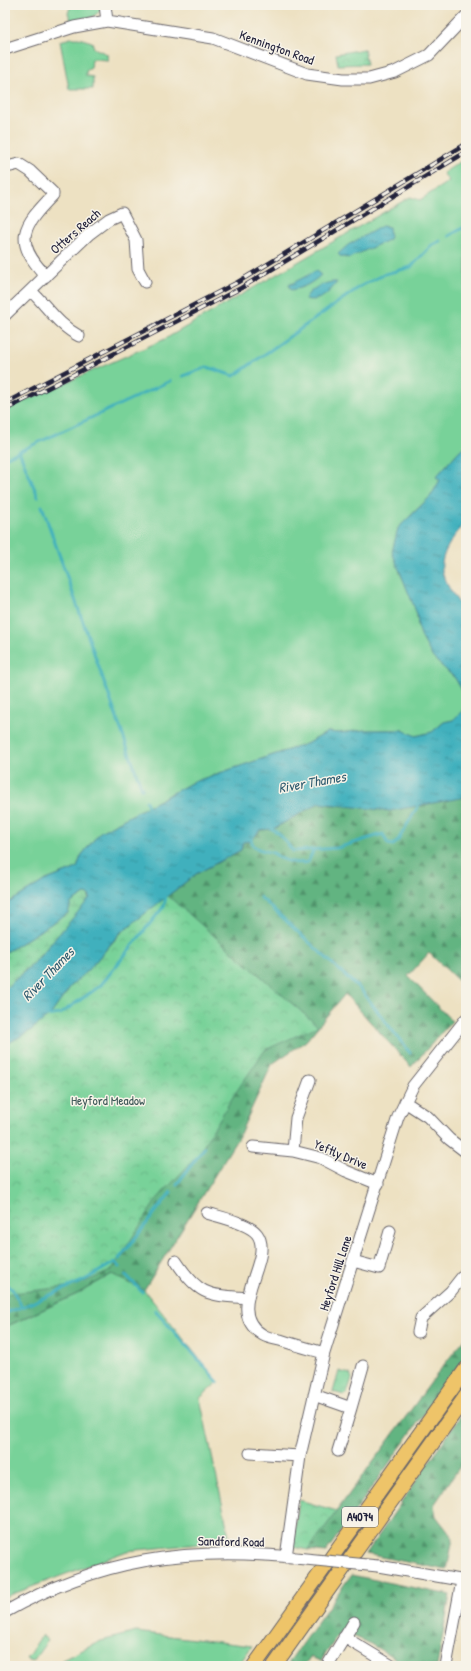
<svg xmlns="http://www.w3.org/2000/svg" width="471" height="1671" viewBox="0 0 471 1671" font-family="'Patrick Hand',sans-serif">
<style>
.green{fill:#78d299;stroke:#4d7a6a}
.forest{fill:url(#forest-firs);stroke:#426b5e}
.wetland{fill:url(#wetland-marsh);stroke:#4d7a6a}
.park{fill:url(#park-crowns);stroke:#4d7a6a}
.water{fill:url(#water-ripples);stroke:#32697c}
.lines{fill:none;stroke-linecap:round;stroke-linejoin:round}
.stream{stroke:#41b0bd;stroke-width:3}
.minor-casing{stroke:#69656a;stroke-width:13}
.major-casing{stroke:#69656a;stroke-width:16}
.minor{stroke:#fff;stroke-width:11}
.major{stroke:#eec469;stroke-width:14}
.rail-casing{stroke:#22223b;stroke-width:4.5}
.rail{stroke:#f7f3e8;stroke-width:3;stroke-dasharray:9;stroke-linecap:butt}
.minor-bridge-casing{stroke:#69656a;stroke-width:13;stroke-linecap:butt}
.minor-bridge{stroke:#fff;stroke-width:11}
.labels{text-anchor:middle;stroke-width:3;stroke-linejoin:round;paint-order:stroke}
.shield{fill:#f7f3e8;stroke:#62616f;stroke-width:1}
.shield-label{font-size:12px;font-weight:bold;fill:#22223b}
.street-label{font-size:13px;fill:#22223b;stroke:#f7f3e8}
.park-label{font-size:13px;fill:#3c5757;stroke:#f7f3e8}
.water-label{font-size:14px;font-style:italic;fill:#2e5b6f;stroke:#f7f3e8}
</style>
<defs>
<pattern id="forest-firs" width="22" height="20" patternUnits="userSpaceOnUse"><rect width="22" height="20" fill="#62b481"/><path d="M5 1l3.5 6h-7zM16 11l3.5 6h-7z" fill="#50926b"/></pattern>
<pattern id="wetland-marsh" width="20" height="14" patternUnits="userSpaceOnUse"><rect width="20" height="14" fill="#78d299"/><path d="M1 5h8M5 5V1M11 12h8M15 12V8" fill="none" stroke="#68b485"/></pattern>
<pattern id="park-crowns" width="20" height="18" patternUnits="userSpaceOnUse"><rect width="20" height="18" fill="#78d299"/><path d="M2 6a3 3 0 1 1 6 0M12 15a3 3 0 1 1 6 0" fill="none" stroke="#68b485"/></pattern>
<pattern id="water-ripples" width="26" height="14" patternUnits="userSpaceOnUse"><rect width="26" height="14" fill="#41b0bd"/><path d="M2 4q2-2 4 0t4 0M15 11q2-2 4 0t4 0" fill="none" stroke="#368f9b"/></pattern>
</defs>
<rect width="100%" height="100%" fill="#f7f3e8"/>
<filter id="ink" filterUnits="userSpaceOnUse"><feTurbulence type="fractalNoise" baseFrequency=".025" numOctaves="2"/><feDisplacementMap in="SourceGraphic" scale="8" xChannelSelector="R" yChannelSelector="G"/><feConvolveMatrix kernelMatrix="1 2 1 2 8 2 1 2 1" color-interpolation-filters="sRGB"/></filter>
<filter id="wash" filterUnits="userSpaceOnUse"><feTurbulence type="fractalNoise" baseFrequency=".012" numOctaves="4" result="noise"/><feDisplacementMap in="SourceGraphic" scale="16" xChannelSelector="R" yChannelSelector="G"/><feGaussianBlur stdDeviation="0.9" result="paint"/><feColorMatrix in="noise" values="0 0 0 0 0 0 0 0 0 0 0 0 0 0 0 0 0 1.4 0 .05"/><feComposite in="paint" operator="in"/></filter>
<g filter="url(#wash)">
<rect width="100%" height="100%" fill="#ede1c2"/>
<path class="green" d="M71 5H101L100 11 90 19 72 23 68 13Z
M71 38H79L92 42 94 48 107 54 108 60 92 59 91 68 86 71V76L93 77V89H69L60 41Z
M466 158V445L460 450 436 477 440 480 431 496 398 528 400 573 410 593 417 614 418 626 433 658 455 678 462 690 465 702 463 710 453 720 444 722 432 732 416 736 402 730H365L339 733 328 732 306 744 193 782 100 832 81 856 77 868 44 881 5 905V409L165 339 410 197 420 200 449 181 443 173Z
M112 1274 144 1290 218 1382 200 1398 230 1541 127 1551 5 1597V1327L77 1294Z
M136 1632 252 1646 238 1666H60L62 1660 101 1641Z
M42 1635 48 1640 33 1661 26 1659Z"/>
<path class="forest" d="M466 797V988L429 953 408 976 452 1021 411 1067 345 994 306 1041 272 1064 239 1136 144 1290 112 1274 77 1294 5 1327V1256L120 933 196 874 241 850 243 842 251 841 260 830 273 829 319 803 331 805Z
M466 1337V1355L326 1552 308 1550 443 1366Z
M466 1408V1454L459 1468 434 1505 436 1516 453 1538 447 1570 366 1554Z
M351 1575 450 1595 437 1666H409L365 1641 341 1631 321 1661 310 1657 304 1666H286Z"/>
<path class="wetland" d="M85 894 89 895 88 902 33 963 5 989V953L68 913 71 903Z"/>
<path class="park" d="M364 49 367 64 338 65 336 54Z
M167 895 318 1026 265 1050 234 1095 198 1155 157 1199 111 1271 74 1286 5 1294V1045L30 1031 51 1014 71 986 91 967 120 934Z
M339 1371 350 1374 352 1378 347 1393 344 1395 333 1392Z
M299 1500 337 1511 308 1550 293 1547V1543Z"/>
<path class="water" d="M382 226 389 227 390 239 349 258 341 257 338 254 348 245Z
M316 271 321 275C312 283 304 288 291 290L289 285Z
M332 282H337C329 293 320 303 305 299 310 289 321 284 332 282Z
M466 445V523C454 535 437 557 443 575 447 587 457 599 463 610L466 608V797L390 811 319 803 273 829 260 830 251 841 243 842 241 850 196 874 120 933 91 967 71 986 51 1014 30 1031 5 1045V989L34 963 90 898 89 895 85 894 71 903 68 913 5 953V905L44 881 77 868 81 856 100 832 193 782 306 744 328 732 339 733 365 730H402L416 736 432 732 444 722 453 720 463 710 465 702 462 690 455 678 433 658 422 638 418 626 417 614 392 552 398 528 431 496 440 480 436 477 460 450Z"/>
<g class="lines">
<path class="stream" d="M449 236 466 226
M183 376 207 367 234 376 361 286 385 274 411 267 432 245 440 241
M19 451 38 497
M5 458 170 381
M42 506 142 789
M146 801 149 809
M271 828 281 836 293 851 337 848 383 834 388 844 393 845 397 842 418 806
M251 839C253 851 264 850 273 853 276 854 278 857 280 858 289 862 299 864 308 862L314 849
M260 897 361 990 410 1053
M46 1016 60 1014 100 986 164 906 167 891
M177 1184 205 1147
M119 1259 171 1192
M126 1275 142 1292
M5 1283 12 1289 22 1307 5 1313
M22 1307 83 1281 115 1262 120 1267
M155 1310 218 1382"/>
</g>
</g>
<g filter="url(#ink)">
<g class="lines">
<g class="minor-casing">
<path id="minor" d="M105 5 107 21
M5 49 74 27 107 21 213 38 307 74 343 79H369L395 72 429 55 466 16
M11 166 19 164 30 171 53 193V195C23 226 12 240 46 276
M31 291C47 306 58 325 79 336
M5 315 89 234 109 219 122 213 136 240 138 269 145 282
M310 1080 296 1118 293 1151 321 1158 346 1171 378 1184
M405 1102 428 1117 449 1139 466 1152
M253 1147 293 1151
M207 1213C220 1217 249 1223 257 1234 276 1259 221 1310 263 1335 268 1338 275 1339 280 1340 295 1345 310 1349 324 1353
M176 1261C199 1296 208 1295 248 1298
M353 1261 379 1268 390 1231
M418 1332 421 1318 451 1291 466 1272
M314 1395 351 1408 363 1366
M338 1451 351 1408
M250 1453 300 1456
M286 1557 300 1456 324 1353 398 1117 413 1086 466 1019
M378 1566 466 1581
M5 1612C99 1559 186 1547 292 1557
M344 1637 392 1666
M327 1666 354 1622
M446 1666 462 1581"/>
</g>
<g class="major-casing">
<path id="major" d="M254 1666 466 1369
M274 1666 466 1396"/>
</g>
<use href="#minor" class="minor"/>
<use href="#major" class="major"/>
<g class="rail-casing">
<path id="rail" d="M5 403 238 282 466 144
M5 410 241 288 466 152"/>
</g>
<use href="#rail" class="rail"/>
<g class="minor-bridge-casing">
<path id="minor-bridge" d="M295 1558 378 1566"/>
</g>
<use href="#minor-bridge" class="minor-bridge"/>
</g>
</g>
<g class="labels">
<rect class="shield" x="342" y="1507" width="36" height="20" rx="3"/>
<g class="shield-label">
<text x="360" y="1521">A4074</text>
</g>
<g class="street-label">
<text transform="translate(277 47) rotate(20)" y="5">Kennington Road</text>
<text transform="translate(75 231) rotate(-41)" y="5">Otters Reach</text>
<text transform="translate(341 1154) rotate(23)" y="5">Yeftly Drive</text>
<text transform="translate(335 1273) rotate(-72)" y="5">Heyford Hill Lane</text>
<text transform="translate(231 1541) rotate(1)" y="5">Sandford Road</text>
</g>
<g class="park-label">
<text x="108" y="1105">Heyford Meadow</text>
</g>
<g class="water-label">
<text transform="translate(312 782) rotate(-10)" y="5">River Thames</text>
<text transform="translate(48 974) rotate(-46)" y="5">River Thames</text>
</g>
</g>
<rect width="471" height="1671" fill="none" stroke="#f7f3e8" stroke-width="20"/>
</svg>
